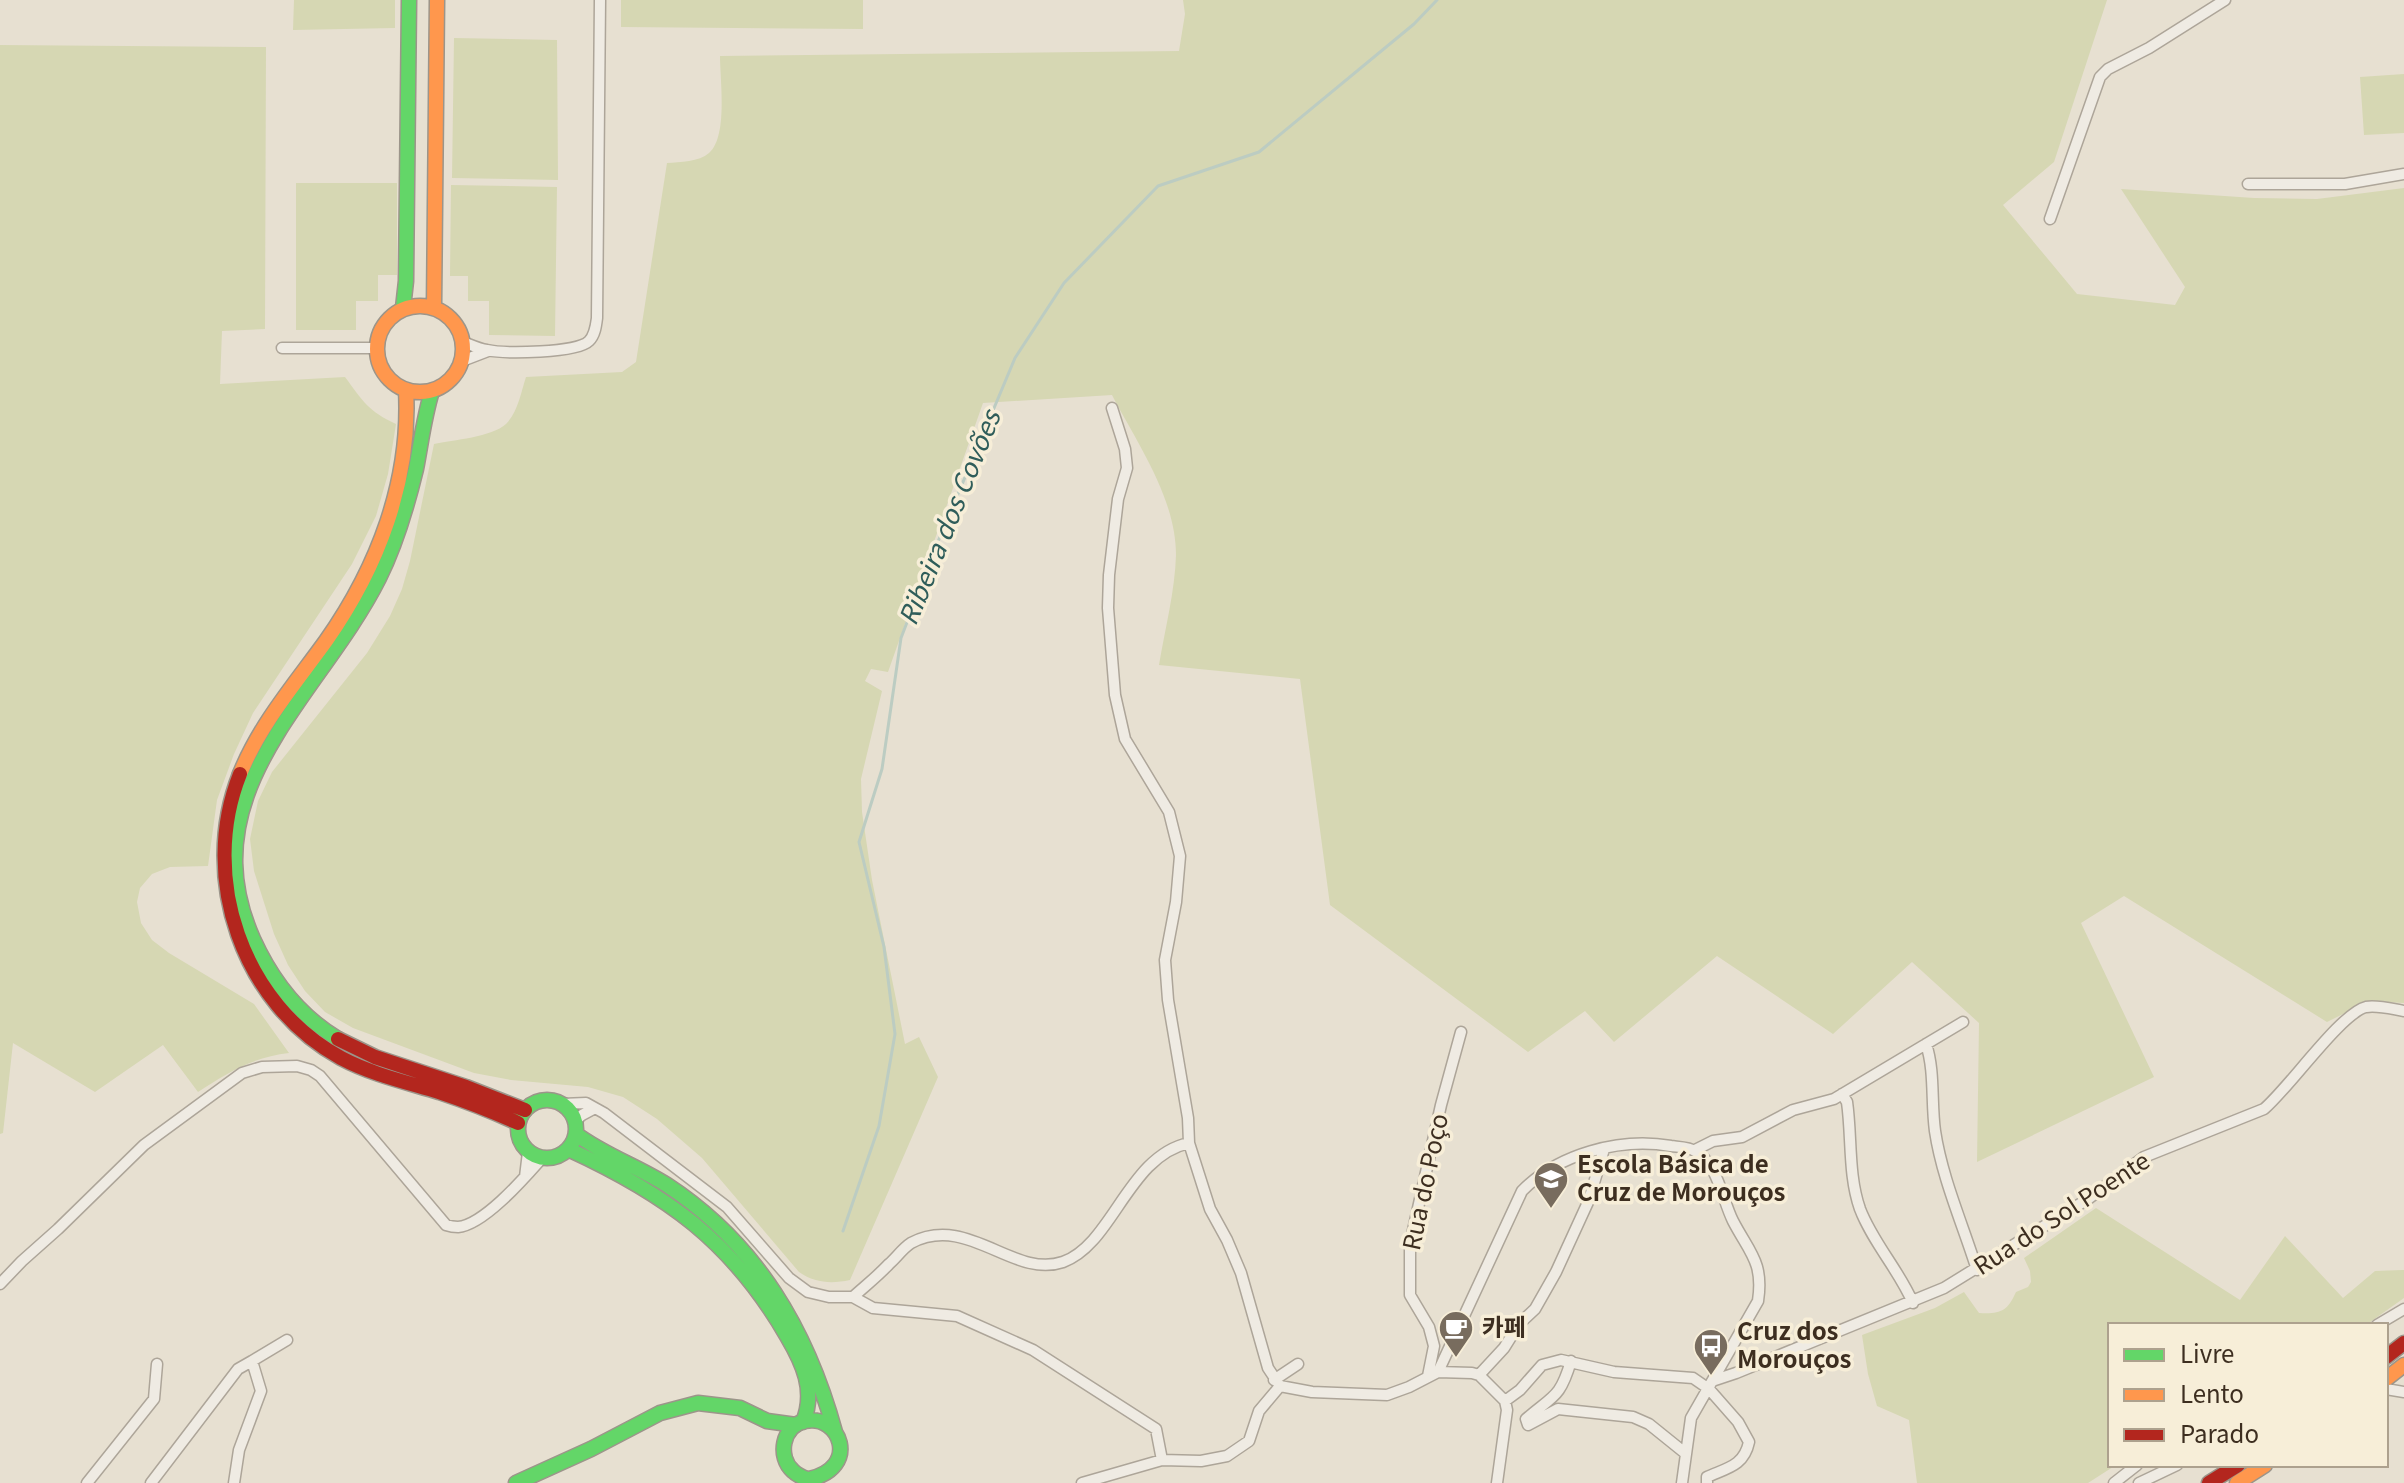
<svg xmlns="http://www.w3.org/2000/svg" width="2404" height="1483" viewBox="0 0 2404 1483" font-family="Georgia,'Noto Sans KR',serif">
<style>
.green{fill:#d6d7b3}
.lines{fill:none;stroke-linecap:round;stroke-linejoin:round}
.stream{stroke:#bcccc2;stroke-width:3}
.street-casing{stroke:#ada599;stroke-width:13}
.fast-casing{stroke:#9c958a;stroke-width:17}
.slow-casing{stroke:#9c958a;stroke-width:17}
.jam-casing{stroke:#9c958a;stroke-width:17}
.street{stroke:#efebe3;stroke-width:10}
.fast{stroke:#63d668;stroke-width:14}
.slow{stroke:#ff974d;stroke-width:14}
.jam{stroke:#b3261e;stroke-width:14}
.labels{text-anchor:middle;stroke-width:7;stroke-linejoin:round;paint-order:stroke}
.poi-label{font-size:24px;font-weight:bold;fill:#3d2e20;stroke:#f7eed8;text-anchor:start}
.street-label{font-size:24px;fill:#3d2e20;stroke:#f7eed8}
.water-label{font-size:26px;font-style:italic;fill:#2f5d5a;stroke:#f7eed8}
</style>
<rect width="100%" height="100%" fill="#e7e0d1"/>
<path class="green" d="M294 0H395V28L293 30Z
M621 0H863V29L621 27Z
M1183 0H2107L2054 162 2003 205 2077 294 2175 305 2185 287 2121 189 2254 198 2317 199 2404 188V1003L2369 1001 2327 1022 2124 896 2081 923 2154 1077 1977 1162 1979 1023 1912 962 1833 1034 1717 956 1614 1042 1585 1011 1528 1052 1330 905 1300 679 1159 665C1165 629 1175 591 1176 555 1176 498 1137 443 1112 395L983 403 888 672 871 669 865 681 882 691 861 779 862 812 872 880 905 1044 919 1037 938 1077 850 1280C831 1284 815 1283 799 1272L702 1158 657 1119 623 1097 588 1087 511 1080 474 1073 353 1028 325 1012 305 991 288 965 274 934 254 871 250 839 258 801 272 772 367 653 390 616 402 589 410 561 434 444C453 440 492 437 506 424 518 412 521 392 526 377L622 372 636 362 667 163C680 162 699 162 709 153 728 137 720 80 720 56L1179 51 1185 14Z
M454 38 557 40 558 180 452 178Z
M0 45 266 47 265 329 222 331 220 384 345 377C363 401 368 411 396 424L388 474 376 516 352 564 253 713 234 754 217 800 208 866 170 867 152 874 140 888 137 902 141 923 152 940 169 953 254 1004 289 1053C254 1057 228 1072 198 1092L163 1045 95 1092 13 1043 3 1133 0 1134Z
M2404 74V133L2364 135 2360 77Z
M296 183H397V275H378V301H356V330H296Z
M451 185 557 187 555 336 489 335V301H468V276H450Z
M2096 1208 2240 1300 2285 1236 2343 1298 2375 1271 2402 1270H2404V1298L2366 1325H2110V1465H2116L2088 1483H1917L1909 1420 1877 1406 1868 1374 1862 1335 1935 1308 1964 1292 1979 1313C2000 1314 2007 1312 2016 1292L2028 1287 2031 1282 2030 1271 2024 1258Z"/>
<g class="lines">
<path class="stream" d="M843 1231 879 1126 895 1034 884 947 859 842 882 769 901 638 937 544 1015 358 1064 283 1158 186 1259 152 1414 24 1437 0"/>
<g class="street-casing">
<path id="street" d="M2248 184H2345L2404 174
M2050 219 2100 77 2108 69 2149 48 2225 0
M463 342C471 345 479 349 487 350 505 354 577 353 589 341 595 335 596 326 597 318L600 0
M282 348H377
M462 361 488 351
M1112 408 1125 449 1127 468 1118 499 1109 575 1108 608 1115 695 1125 739 1169 812 1180 856 1176 902 1165 960 1168 1000 1188 1118 1189 1143 1210 1209 1227 1240 1241 1273 1268 1368 1280 1386
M1926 1044C1935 1071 1931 1102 1935 1131 1942 1178 1963 1225 1977 1270
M1842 1094 1847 1102C1852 1137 1848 1175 1860 1209 1873 1243 1899 1270 1913 1303
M562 1104 586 1103 604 1113 727 1207 789 1278 808 1292 829 1297H853C865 1286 878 1276 889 1264 896 1258 903 1248 911 1243 968 1213 1013 1279 1063 1262 1113 1244 1128 1156 1189 1143
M575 1121 582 1115 595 1108
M1695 1150 1713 1141 1742 1137 1793 1110 1834 1099 1963 1022
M525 1177 528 1152
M0 1284 22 1261 58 1229 144 1145 242 1073 262 1067 297 1066 311 1070 320 1076 446 1225C449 1226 455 1227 458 1227 484 1225 526 1176 542 1158
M853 1297 873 1308 957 1316 1033 1350 1156 1429 1162 1460
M2377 1325 2404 1309
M252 1361 287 1340
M1571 1361C1560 1398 1554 1395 1526 1419L1528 1425 1558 1409 1633 1417 1649 1424 1685 1453
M1438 1372 1522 1191C1558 1154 1620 1137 1671 1146 1678 1147 1689 1147 1695 1151 1718 1164 1722 1199 1733 1221 1749 1252 1764 1262 1758 1301L1691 1418 1682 1483
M1479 1375 1504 1348 1519 1324 1535 1309 1556 1272 1589 1200 1604 1149
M1428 1376 1434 1346 1429 1327 1410 1295V1244L1441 1105 1461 1032
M1274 1380 1298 1364
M1715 1380 1736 1373 1944 1288 2088 1199 2144 1157 2264 1109C2289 1088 2341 1013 2366 1007 2378 1005 2392 1009 2404 1011
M1280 1386 1312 1392 1387 1395 1409 1387 1438 1372 1472 1373 1479 1375 1505 1401
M2386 1389 2404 1392
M1505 1401 1520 1390 1542 1365 1561 1360 1614 1372 1693 1378 1709 1389 1738 1422 1749 1442C1744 1466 1727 1468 1707 1477V1483
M87 1483 154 1399 157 1364
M151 1483 238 1369 252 1361 261 1391 239 1450 234 1483
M1082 1483 1162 1460 1201 1461 1227 1456 1249 1441 1259 1411 1280 1386
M1497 1483 1507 1410 1505 1401
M2114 1483 2137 1465
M2139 1483 2177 1465"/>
</g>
<g class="fast-casing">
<path id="fast" d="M403 308 406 281 409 0
M338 1039C298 1015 272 981 253 939 187 791 320 696 379 578 396 544 407 506 416 469 421 443 424 417 432 391
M518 1129a29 29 0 1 1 58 0a29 29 0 1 1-58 0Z
M576 1134C604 1155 637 1166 667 1185 757 1244 807 1330 835 1432
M568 1149C666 1194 732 1241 787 1336 803 1363 816 1391 803 1422
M809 1479C861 1468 840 1413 805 1421 782 1426 777 1457 793 1471 799 1477 808 1479 815 1483
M516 1483 591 1449 660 1413 698 1403 740 1408 767 1421 796 1425"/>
</g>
<g class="slow-casing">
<path id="slow" d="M377 349a43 43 0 1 1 86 0a43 43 0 1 1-86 0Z
M434 307 437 0
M240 774C260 724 295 684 326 641 378 567 411 481 406 390
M2386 1379 2404 1365
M2237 1483 2265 1465"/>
</g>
<g class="jam-casing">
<path id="jam" d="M240 774C199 877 242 1004 341 1058 371 1074 406 1082 439 1092 466 1101 492 1111 518 1123
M338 1039 375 1057 466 1087 525 1110
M2386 1357 2404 1343
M2209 1483 2238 1465"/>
</g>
<use href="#street" class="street"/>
<use href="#fast" class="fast"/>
<use href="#slow" class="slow"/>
<use href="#jam" class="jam"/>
</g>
<defs>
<g id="school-pin" transform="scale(1.8)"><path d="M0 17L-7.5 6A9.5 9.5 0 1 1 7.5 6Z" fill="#786c5e" stroke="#f7eed8"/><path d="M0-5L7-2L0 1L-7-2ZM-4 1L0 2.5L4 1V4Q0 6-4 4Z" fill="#fff"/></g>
<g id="cafe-pin" transform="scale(1.8)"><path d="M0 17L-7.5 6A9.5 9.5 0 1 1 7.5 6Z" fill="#786c5e" stroke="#f7eed8"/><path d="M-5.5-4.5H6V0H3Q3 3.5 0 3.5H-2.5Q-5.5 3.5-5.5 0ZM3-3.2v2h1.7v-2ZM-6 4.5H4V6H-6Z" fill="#fff"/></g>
<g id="bus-pin" transform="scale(1.8)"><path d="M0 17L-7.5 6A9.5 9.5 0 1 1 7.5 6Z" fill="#786c5e" stroke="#f7eed8"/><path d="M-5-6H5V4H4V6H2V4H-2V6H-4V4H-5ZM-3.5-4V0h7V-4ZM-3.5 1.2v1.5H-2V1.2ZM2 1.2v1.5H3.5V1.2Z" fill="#fff"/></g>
</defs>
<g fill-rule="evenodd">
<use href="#school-pin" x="1551" y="1179"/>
<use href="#cafe-pin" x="1456" y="1328"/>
<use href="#bus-pin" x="1711" y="1346"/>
</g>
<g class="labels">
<g class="poi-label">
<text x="1577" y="1173">Escola Básica de<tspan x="1577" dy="28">Cruz de Morouços</tspan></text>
<text x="1482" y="1336">카페</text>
<text x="1737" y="1340">Cruz dos<tspan x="1737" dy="28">Morouços</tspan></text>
</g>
<g class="street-label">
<text transform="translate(1426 1182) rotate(-78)" y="8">Rua do Poço</text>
<text transform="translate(2062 1214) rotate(-33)" y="8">Rua do Sol Poente</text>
</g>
<g class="water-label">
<text transform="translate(950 518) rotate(-68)" y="9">Ribeira dos Covões</text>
</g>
</g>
<rect x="2108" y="1323" width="280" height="144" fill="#f7eed8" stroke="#ada18e" stroke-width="2"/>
<rect x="2124" y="1349" width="40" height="12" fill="#63d668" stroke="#ada18e" stroke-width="2"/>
<text x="2180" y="1363" font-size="24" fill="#3d2e20">Livre</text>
<rect x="2124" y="1389" width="40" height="12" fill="#ff974d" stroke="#ada18e" stroke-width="2"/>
<text x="2180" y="1403" font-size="24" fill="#3d2e20">Lento</text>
<rect x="2124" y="1429" width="40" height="12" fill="#b3261e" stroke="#ada18e" stroke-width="2"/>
<text x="2180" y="1443" font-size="24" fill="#3d2e20">Parado</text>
</svg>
